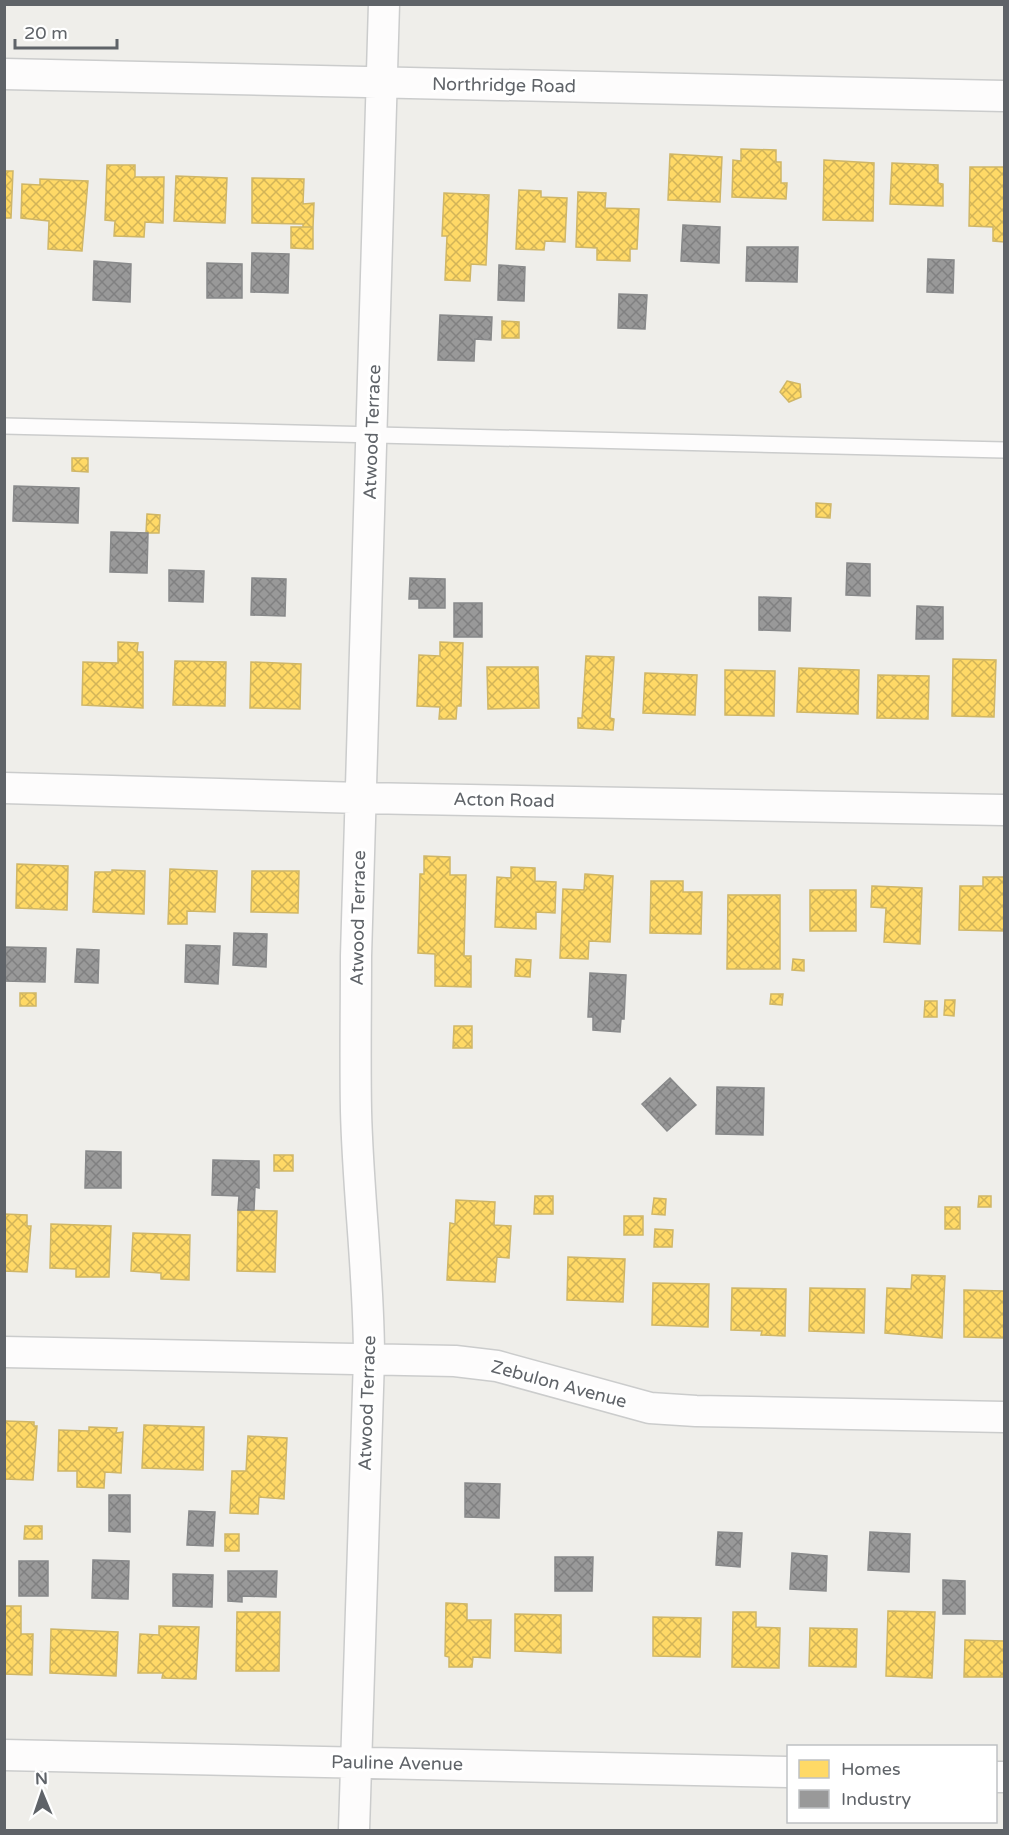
<svg xmlns="http://www.w3.org/2000/svg" width="1009" height="1835" viewBox="0 0 1009 1835" font-family="'Varela Round',sans-serif">
<style>
.homes{fill:url(#homes-cross-hatch);stroke:#cfb667;stroke-width:1.5}
.industry{fill:url(#industry-cross-hatch);stroke:#88898a;stroke-width:1.5}
.lines{fill:none;stroke-linecap:round;stroke-linejoin:round}
.service-casing{stroke:#cbcccc;stroke-width:18}
.minor-casing{stroke:#cbcccc;stroke-width:33}
.service{stroke:#fdfcfc;stroke-width:15}
.minor{stroke:#fdfcfc;stroke-width:30}
.labels{text-anchor:middle;stroke-width:6;stroke-linejoin:round;paint-order:stroke}
.street-label{font-size:18px;fill:#5f6368;stroke:#fff}
</style>
<defs>
<pattern id="homes-cross-hatch" width="8" height="8" patternUnits="userSpaceOnUse" patternTransform="scale(1.5)"><rect width="8" height="8" fill="#ffd966"/><path d="M0 0l8 8M0 8l8-8" fill="none" stroke="#d2b458"/></pattern>
<pattern id="industry-cross-hatch" width="8" height="8" patternUnits="userSpaceOnUse" patternTransform="scale(1.5)"><rect width="8" height="8" fill="#999"/><path d="M0 0l8 8M0 8l8-8" fill="none" stroke="#808081"/></pattern>
</defs>
<rect width="100%" height="100%" fill="#efeeea"/>
<path class="homes" d="M741 149 776 150V162H781V183H787L786 199 732 197 733 160 741 161Z
M670 154 722 157 720 202 668 200Z
M824 160 874 163 873 221 823 220Z
M892 163 938 165V183L943 184V206L890 204Z
M107 165H135V177H164L163 223 145 222 144 237 114 236 115 221 105 220Z
M970 167H1004V242L993 241V227L969 226Z
M4 171H13L11 218H4Z
M176 176 227 178 225 223 174 221Z
M252 178 304 179 303 204 314 203 313 227H303V224L252 223Z
M40 179 88 181 82 251 48 249 49 221 21 218 22 184 40 185Z
M519 190 541 191V197L567 198 565 242 545 241 544 250 516 249Z
M578 192 606 193 605 208 639 209 637 249H630V261L597 260V248L576 247Z
M444 193 489 195 486 265 471 264 470 281 445 280 447 236H442Z
M291 227H313V249L291 248Z
M502 321 519 322V338H502Z
M787 381 800 384 801 397 789 402 780 392Z
M72 458H88V472L72 471Z
M816 503 831 504 830 518 816 517Z
M147 514 160 515 159 533H146Z
M118 642 138 643 137 652H143V708L82 705 83 662 118 663Z
M440 642 463 643 461 706H457L456 719H439L440 707 417 706 419 655 440 656Z
M586 656 614 657 610 718 614 719 613 730 578 728V718H582Z
M953 659 996 660 994 717 952 716Z
M175 661 226 662 225 706 173 705Z
M251 662 301 664 300 709 250 708Z
M487 667H538L539 708 488 709Z
M799 668 859 670 858 714 797 712Z
M725 670 775 671 774 716 725 715Z
M645 673 697 675 695 715 643 713Z
M878 675 929 676 928 719 877 718Z
M424 856 450 857V875H466L464 956H471V987L435 986V954L418 953 420 874H424Z
M17 864 68 866 67 910 16 908Z
M511 867 535 868V881L556 882 555 913 536 912V929L495 927 497 877 511 878Z
M170 869 217 871 215 912 187 911V924H168Z
M112 870 145 871 144 914 93 912 95 872H112Z
M252 871H299L298 913 251 912Z
M585 874 613 876 610 942 589 941 588 959 560 958 563 889 584 890Z
M983 877H1004V931L959 930 960 886H983Z
M651 881H683V892H702L701 934 650 933Z
M872 886 922 888 920 944 884 942 886 908 871 907Z
M810 890H856V931H810Z
M728 895H780V969H727Z
M516 959 531 960 530 977 515 976Z
M793 959 804 960V971L792 970Z
M20 993H36V1006H20Z
M771 994H783L782 1005 770 1004Z
M945 1000H955L954 1016 944 1015Z
M925 1001H937V1017H924Z
M454 1026H472V1048H453Z
M274 1155H293V1171H274Z
M535 1196H553V1214H534Z
M979 1196H991V1207H978Z
M654 1198 666 1199 665 1215 652 1214Z
M456 1200 495 1202 494 1225 511 1226 509 1258 497 1257 495 1282 447 1280 450 1223 455 1224Z
M945 1207H960V1229H945Z
M238 1210 277 1211 275 1272 237 1271Z
M4 1214 27 1215V1226H31L27 1272 4 1271Z
M624 1216H643V1235H624Z
M51 1224 111 1226 109 1277H76V1269L50 1268Z
M655 1229 673 1230 672 1247H654Z
M133 1233 190 1235 189 1280 161 1279V1273L131 1271Z
M568 1257 625 1259 623 1302 567 1300Z
M912 1275 945 1276 942 1338 885 1333 887 1288 911 1289Z
M653 1283 709 1284 708 1327 652 1325Z
M732 1288 786 1289 785 1336 761 1335 762 1331 731 1330Z
M810 1288 865 1289 864 1333 809 1331Z
M964 1290 1004 1291V1338L964 1337Z
M5 1421 34 1422V1426H37L33 1480 4 1479Z
M144 1425 204 1427 203 1470 142 1468Z
M89 1427 117 1428 116 1433 123 1432 121 1473 105 1472 104 1488 77 1487V1471H58L59 1430 89 1431Z
M248 1436 287 1438 284 1499 259 1497 258 1514 230 1513 232 1471H246Z
M25 1526H42V1539H24Z
M225 1534H239V1551H225Z
M446 1603 467 1604V1620H491L490 1658 473 1657 472 1667H449V1657L445 1656Z
M4 1606H21V1634H33L32 1675 4 1674Z
M888 1611 935 1612 932 1678 886 1676Z
M237 1612H280L279 1671H236Z
M733 1612H756V1627L780 1628 779 1668 732 1667Z
M515 1614 561 1615V1653L515 1651Z
M653 1617 701 1618 700 1657 653 1656Z
M159 1626 199 1627 196 1679 162 1678 163 1673H138L140 1634 159 1635Z
M810 1628 857 1629 856 1667 809 1666Z
M51 1629 118 1632 116 1676 50 1673Z
M965 1640 1004 1641V1677H964Z"/>
<path class="industry" d="M683 225 720 227 719 263 681 261Z
M747 247H798L797 282 746 281Z
M252 253 289 254 288 293 251 292Z
M928 259 954 260 953 293 927 292Z
M94 261 131 264 130 302 93 300Z
M207 263 242 264V298H207Z
M499 265 525 267 524 301 498 300Z
M619 294 647 295 645 329 618 328Z
M440 315 492 317 491 340 475 339 474 361 438 360Z
M14 486 79 488 78 523 13 521Z
M111 532 148 533 147 573 110 572Z
M847 563 870 564V596L846 595Z
M169 570 204 571 203 602 169 601Z
M252 578 286 579 285 616 251 615Z
M410 578 445 579V608H419V599H409Z
M759 597 791 598 790 631 759 630Z
M454 603H482V637H454Z
M917 606 943 607V639H916Z
M234 933 267 934 266 967 233 965Z
M186 945 220 946 218 984 185 982Z
M5 947 46 948 45 982 4 981Z
M77 949 99 950 98 983 75 982Z
M590 973 626 975 624 1019H621L620 1032 593 1030V1017H588Z
M670 1078 696 1105 667 1131 642 1104Z
M717 1087 764 1088 763 1135 716 1134Z
M86 1151 121 1152V1188H85Z
M213 1160 259 1161V1188L255 1187 254 1210H238L239 1196 212 1195Z
M465 1483 500 1484 499 1518 465 1517Z
M109 1495H130V1532L109 1531Z
M189 1511 215 1512 213 1546 187 1545Z
M718 1532 742 1533 740 1567 716 1565Z
M870 1532 910 1534 909 1572 868 1570Z
M792 1553 827 1556 826 1591 790 1589Z
M555 1557H593L592 1591H555Z
M93 1560 129 1561 128 1599 92 1598Z
M19 1561H48V1596H19Z
M228 1571H277L276 1597 242 1596V1602L228 1601Z
M173 1574 213 1575 212 1607 173 1606Z
M943 1580 965 1581V1614H943Z"/>
<g class="lines">
<g class="service-casing">
<path id="service" d="M4 426 1004 450"/>
</g>
<g class="minor-casing">
<path id="minor" d="M4 74 1004 96
M4 788 361 798 1004 810
M4 1352 455 1361 497 1366 650 1408 696 1411 1004 1417
M4 1755 788 1772
M996 1777H1004
M354 1830 369 1358C369 1275 358 1194 356 1111 355 1060 356 1008 356 956L384 4"/>
</g>
<use href="#service" class="service"/>
<use href="#minor" class="minor"/>
</g>
<g class="labels">
<g class="street-label">
<text transform="translate(504 85) rotate(1)" y="6">Northridge Road</text>
<text transform="translate(372 432) rotate(-88)" y="6">Atwood Terrace</text>
<text transform="translate(504 800) rotate(1)" y="6">Acton Road</text>
<text transform="translate(358 918) rotate(-89)" y="6">Atwood Terrace</text>
<text transform="translate(559 1384) rotate(15)" y="6">Zebulon Avenue</text>
<text transform="translate(367 1403) rotate(-88)" y="6">Atwood Terrace</text>
<text transform="translate(397 1763) rotate(1)" y="6">Pauline Avenue</text>
</g>
</g>
<rect width="1009" height="1835" fill="none" stroke="#5f6368" stroke-width="12"/>
<rect x="787" y="1745" width="210" height="78" fill="#ffffff" stroke="#bfc1c3" stroke-width="1.5"/>
<rect x="799" y="1760" width="30" height="18" fill="#ffd966" stroke="#bfc1c3" stroke-width="1.5"/>
<text x="841" y="1775" font-size="18" fill="#5f6368">Homes</text>
<rect x="799" y="1790" width="30" height="18" fill="#999999" stroke="#bfc1c3" stroke-width="1.5"/>
<text x="841" y="1805" font-size="18" fill="#5f6368">Industry</text>
<g transform="translate(42 1793) rotate(358)" stroke="#ffffff" stroke-width="4.5" paint-order="stroke">
<path d="M0-4.5L10 22L0 15L-10 22Z" fill="#5f6368"/>
<text y="-9" font-size="16" font-weight="bold" text-anchor="middle" fill="#5f6368">N</text>
</g>
<path d="M15 39v9h102v-9" fill="none" stroke="#5f6368" stroke-width="3"/>
<text x="24" y="39" font-size="18" fill="#5f6368" stroke="#ffffff" stroke-width="4.5" paint-order="stroke">20 m</text>
</svg>
